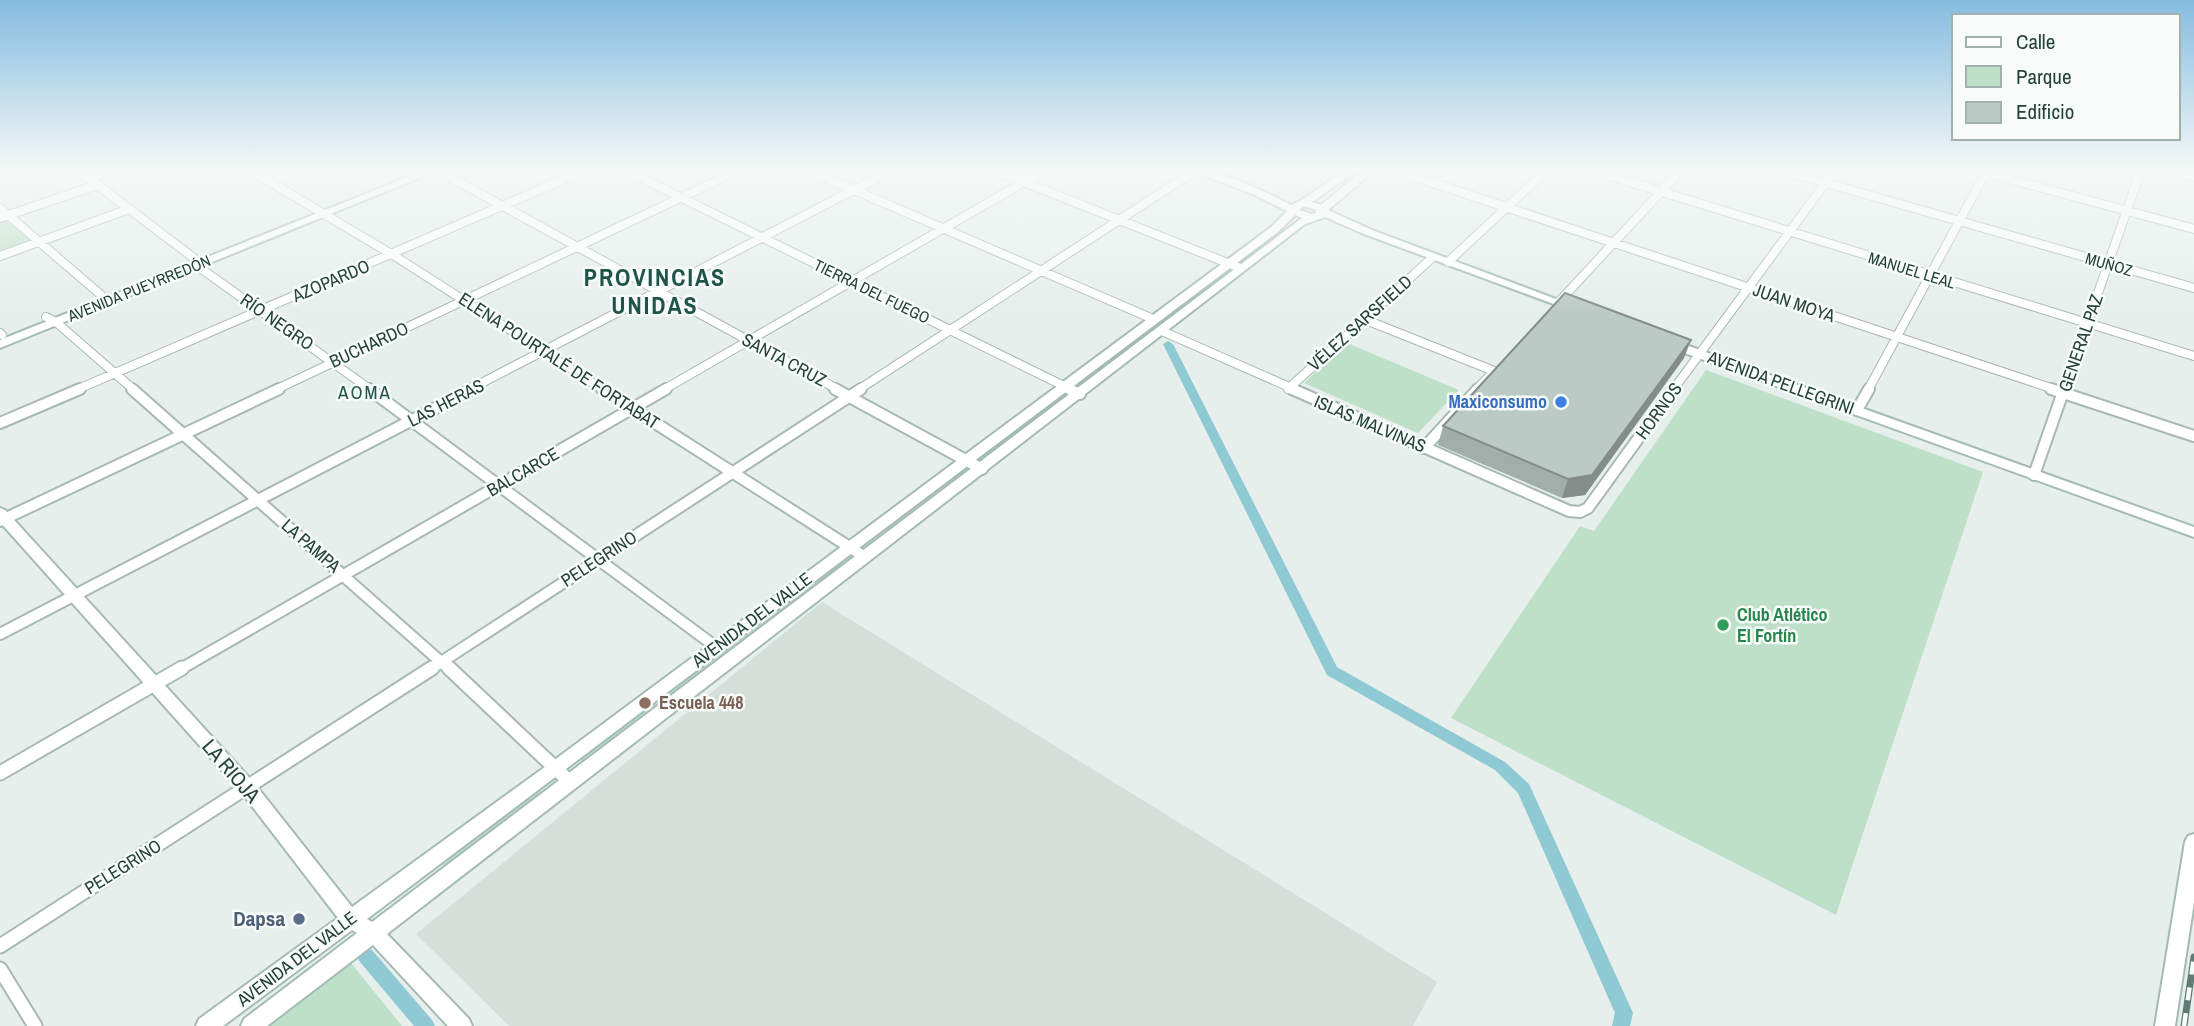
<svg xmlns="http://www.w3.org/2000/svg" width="2194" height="1026" viewBox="0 0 2194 1026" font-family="'Archivo Narrow',sans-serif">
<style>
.built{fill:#d4dfda}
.green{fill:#bfe0c8}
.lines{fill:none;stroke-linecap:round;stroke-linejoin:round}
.canal{fill:#8ec9d4;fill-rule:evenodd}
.street-far2-casing{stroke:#a8b8b2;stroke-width:10}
.street-far1-casing{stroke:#a8b8b2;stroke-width:14}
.street-casing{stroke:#a8b8b2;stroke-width:17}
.secondary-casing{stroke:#a4bbb3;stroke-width:4}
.street-far2{stroke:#fff;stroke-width:8}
.street-far1{stroke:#fff;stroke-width:10}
.street{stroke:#fff;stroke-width:13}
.secondary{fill:#fff;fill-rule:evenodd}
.rail-casing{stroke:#5f7d75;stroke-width:7}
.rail{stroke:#f7fbf9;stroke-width:4.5;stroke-dasharray:13;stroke-linecap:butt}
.wall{fill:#a1aea9}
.shaded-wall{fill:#838d89}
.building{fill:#bbcac4;stroke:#838d89;stroke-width:2}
.shop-dot{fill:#3f7fe0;stroke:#f7fbf9;stroke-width:2.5}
.leisure-dot{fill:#2e9e5b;stroke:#f7fbf9;stroke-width:2.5}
.education-dot{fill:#8d6e63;stroke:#f7fbf9;stroke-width:2.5}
.service-dot{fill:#5c6f8a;stroke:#f7fbf9;stroke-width:2.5}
.labels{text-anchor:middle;stroke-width:5;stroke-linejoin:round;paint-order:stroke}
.far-street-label{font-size:16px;fill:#24423a;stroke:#f7fbf9}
.street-label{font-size:18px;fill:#24423a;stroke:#f7fbf9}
.shop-label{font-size:18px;font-weight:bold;fill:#366cbe;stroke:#f7fbf9;text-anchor:end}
.leisure-label{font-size:18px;font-weight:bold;fill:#27864d;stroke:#f7fbf9;text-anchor:start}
.education-label{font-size:18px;font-weight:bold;fill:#785e54;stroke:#f7fbf9;text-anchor:start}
.neighbourhood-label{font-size:19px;letter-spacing:2px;fill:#1f5548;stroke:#f7fbf9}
.near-street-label{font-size:21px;fill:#24423a;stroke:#f7fbf9}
.near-service-label{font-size:21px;font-weight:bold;fill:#4e5e75;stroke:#f7fbf9;text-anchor:end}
.district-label{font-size:24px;font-weight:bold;letter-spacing:2px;fill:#1f5548;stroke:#f7fbf9}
</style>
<rect width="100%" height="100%" fill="#e6efeb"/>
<path class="built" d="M822 602 1437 982 1413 1026H509L416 934Z"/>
<path class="green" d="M4 219 32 242 0 254V220Z
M1225 269 1229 271 1085 383 1081 381Z
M1347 343 1459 390 1418 433 1304 383Z
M1706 370 1983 472 1836 915 1451 718 1580 526 1594 531Z
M841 562 845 565 584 762 580 758Z
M539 789 544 793 391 904 442 867 444 859Z
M351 963 402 1026H267Z"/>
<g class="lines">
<path class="canal" d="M1168 341 1173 344 1337 667 1505 762 1529 784 1633 1013 1630 1026H1612L1615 1013 1518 793 1495 770 1327 675 1163 344Z
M366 948 372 950 432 1020 435 1026H414L360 962 357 956 360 950Z"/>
<g class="street-far2-casing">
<path id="street-far2" d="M78 170 195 259 196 265 371 390
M250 170 393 255 604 390
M437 170 839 390
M625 170 1072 390
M808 170 1153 319
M994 170 1240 268
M1394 170 2057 390
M1591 170 2194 356
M1781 170 2194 288
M1976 170 2194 229
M2167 170 2194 177
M261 177 278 170
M89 178 111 170
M0 208 101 295
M0 218 97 185
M0 256 129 209
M1448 262 1547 170
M1557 304 1681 170
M46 317 56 322 134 390
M1366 320 1494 371
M1162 331 1296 390
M0 333 2 335
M1288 389 1433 257
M76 390 585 170
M275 390 739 170
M468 390 892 170
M663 390 1045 170
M858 390 1196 170
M1476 390 1493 372
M1673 390 1835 170
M1868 390 1987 170
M2064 390 2141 170"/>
</g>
<g class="street-far1-casing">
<path id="street-far1" d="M132 389 450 670
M369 389 716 647
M602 389 865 557
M835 389 982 469
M1069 389 1080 394
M1292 389 1569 511 1580 512 1588 508 1674 389
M2051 389 2194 436
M1857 410 1869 389
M0 423 80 389
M1424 448 1478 389
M2034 475 2064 389
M0 521 279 389
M0 634 472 389
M179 670 666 389
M429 670 861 389"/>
</g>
<g class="street-casing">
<path id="street" d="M449 668 571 783
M0 773 182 668
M0 946 432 668
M0 969 35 1026"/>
</g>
<g class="secondary-casing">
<path id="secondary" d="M425 170H439L0 348V340Z
M1190 170C1224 170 1261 190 1291 205L1300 201 1346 170H1358L1312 202 1321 205 1363 170H1375L1328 210 1372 230 1580 308 1578 310H1570L1364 234 1325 217 1305 224 387 934 469 1019 472 1026H448L373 945 267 1026H241L244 1019 357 933 352 930 223 1026H196L199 1019 338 918 242 793 0 522V508L5 510 254 783 352 907 549 764 1270 228 1287 211 1255 195ZM1304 206 1316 210V213L1312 214 1299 210ZM1295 215 1302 218 372 922 367 919 1278 232Z
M1672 340 2194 527V537L1668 347 1666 344Z
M2194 834V902L2175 1026H2155L2185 842 2188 836Z"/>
</g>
<use href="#street-far2" class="street-far2"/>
<use href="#street-far1" class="street-far1"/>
<use href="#street" class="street"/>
<use href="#secondary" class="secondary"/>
<g class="rail-casing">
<path id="rail" d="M2184 1026 2194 957"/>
</g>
<use href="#rail" class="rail"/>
</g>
<path class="wall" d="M1684 358 1585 495 1562 498 1438 445 1443 426Z"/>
<path class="shaded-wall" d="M1691 340 1684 358 1585 495 1562 498 1568 479Z"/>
<path class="building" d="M1565 293 1691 340 1592 475 1568 479 1443 426Z"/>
<linearGradient id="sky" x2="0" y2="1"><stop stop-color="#84bce0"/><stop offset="0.54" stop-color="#f4f8f6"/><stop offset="1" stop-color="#f4f8f6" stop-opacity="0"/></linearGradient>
<rect width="2194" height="314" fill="url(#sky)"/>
<circle class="shop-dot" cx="1561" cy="402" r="7"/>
<circle class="leisure-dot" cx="1723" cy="625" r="7"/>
<circle class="education-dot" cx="645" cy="703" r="7"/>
<circle class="service-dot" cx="299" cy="919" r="7"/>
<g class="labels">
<g class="far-street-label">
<text transform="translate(2109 264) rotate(16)" y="6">MUÑOZ</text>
<text transform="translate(1912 270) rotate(17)" y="6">MANUEL LEAL</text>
<text transform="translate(139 288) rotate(-22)" y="6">AVENIDA PUEYRREDÓN</text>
<text transform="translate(872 291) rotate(26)" y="6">TIERRA DEL FUEGO</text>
</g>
<g class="street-label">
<text transform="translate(331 281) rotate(-23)" y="6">AZOPARDO</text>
<text transform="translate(1794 303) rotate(19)" y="6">JUAN MOYA</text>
<text transform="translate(277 322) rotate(35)" y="6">RÍO NEGRO</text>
<text transform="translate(1360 323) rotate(-42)" y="6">VÉLEZ SARSFIELD</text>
<text transform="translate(2081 343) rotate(-71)" y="6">GENERAL PAZ</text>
<text transform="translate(369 345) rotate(-25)" y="6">BUCHARDO</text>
<text transform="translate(784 360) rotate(28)" y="6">SANTA CRUZ</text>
<text transform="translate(559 361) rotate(33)" y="6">ELENA POURTALÉ DE FORTABAT</text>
<text transform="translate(1781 383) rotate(20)" y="6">AVENIDA PELLEGRINI</text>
<text transform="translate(446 403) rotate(-27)" y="6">LAS HERAS</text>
<text transform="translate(1659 411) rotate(-54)" y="6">HORNOS</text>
<text transform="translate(1370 424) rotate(23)" y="6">ISLAS MALVINAS</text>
<text transform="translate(523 472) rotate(-30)" y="6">BALCARCE</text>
<text transform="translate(311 546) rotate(41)" y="6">LA PAMPA</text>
<text transform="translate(599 559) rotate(-33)" y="6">PELEGRINO</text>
<text transform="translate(752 620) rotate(-37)" y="6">AVENIDA DEL VALLE</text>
<text transform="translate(123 867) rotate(-32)" y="6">PELEGRINO</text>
<text transform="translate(297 959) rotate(-37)" y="6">AVENIDA DEL VALLE</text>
</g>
<g class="shop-label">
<text x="1547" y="408">Maxiconsumo</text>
</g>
<g class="leisure-label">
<text x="1737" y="621">Club Atlético<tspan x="1737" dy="21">El Fortín</tspan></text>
</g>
<g class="education-label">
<text x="659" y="709">Escuela 448</text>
</g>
<g class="neighbourhood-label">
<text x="365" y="399">AOMA</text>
</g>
<g class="near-street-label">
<text transform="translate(231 771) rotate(49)" y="7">LA RIOJA</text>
</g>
<g class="near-service-label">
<text x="285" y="926">Dapsa</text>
</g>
<g class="district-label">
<text x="655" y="286">PROVINCIAS<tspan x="655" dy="28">UNIDAS</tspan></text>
</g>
</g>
<rect x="1952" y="14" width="228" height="126" fill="#f7fbf9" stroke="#a3b1ad" stroke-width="2"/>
<rect x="1966" y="37" width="35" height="10" fill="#ffffff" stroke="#a3b1ad" stroke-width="2"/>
<text x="2016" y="49" font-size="21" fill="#24423a">Calle</text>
<rect x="1966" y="66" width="35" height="21" fill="#bfe0c8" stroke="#a3b1ad" stroke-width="2"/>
<text x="2016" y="84" font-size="21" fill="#24423a">Parque</text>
<rect x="1966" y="102" width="35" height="21" fill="#bbcac4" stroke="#a3b1ad" stroke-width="2"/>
<text x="2016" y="119" font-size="21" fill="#24423a">Edificio</text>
</svg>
